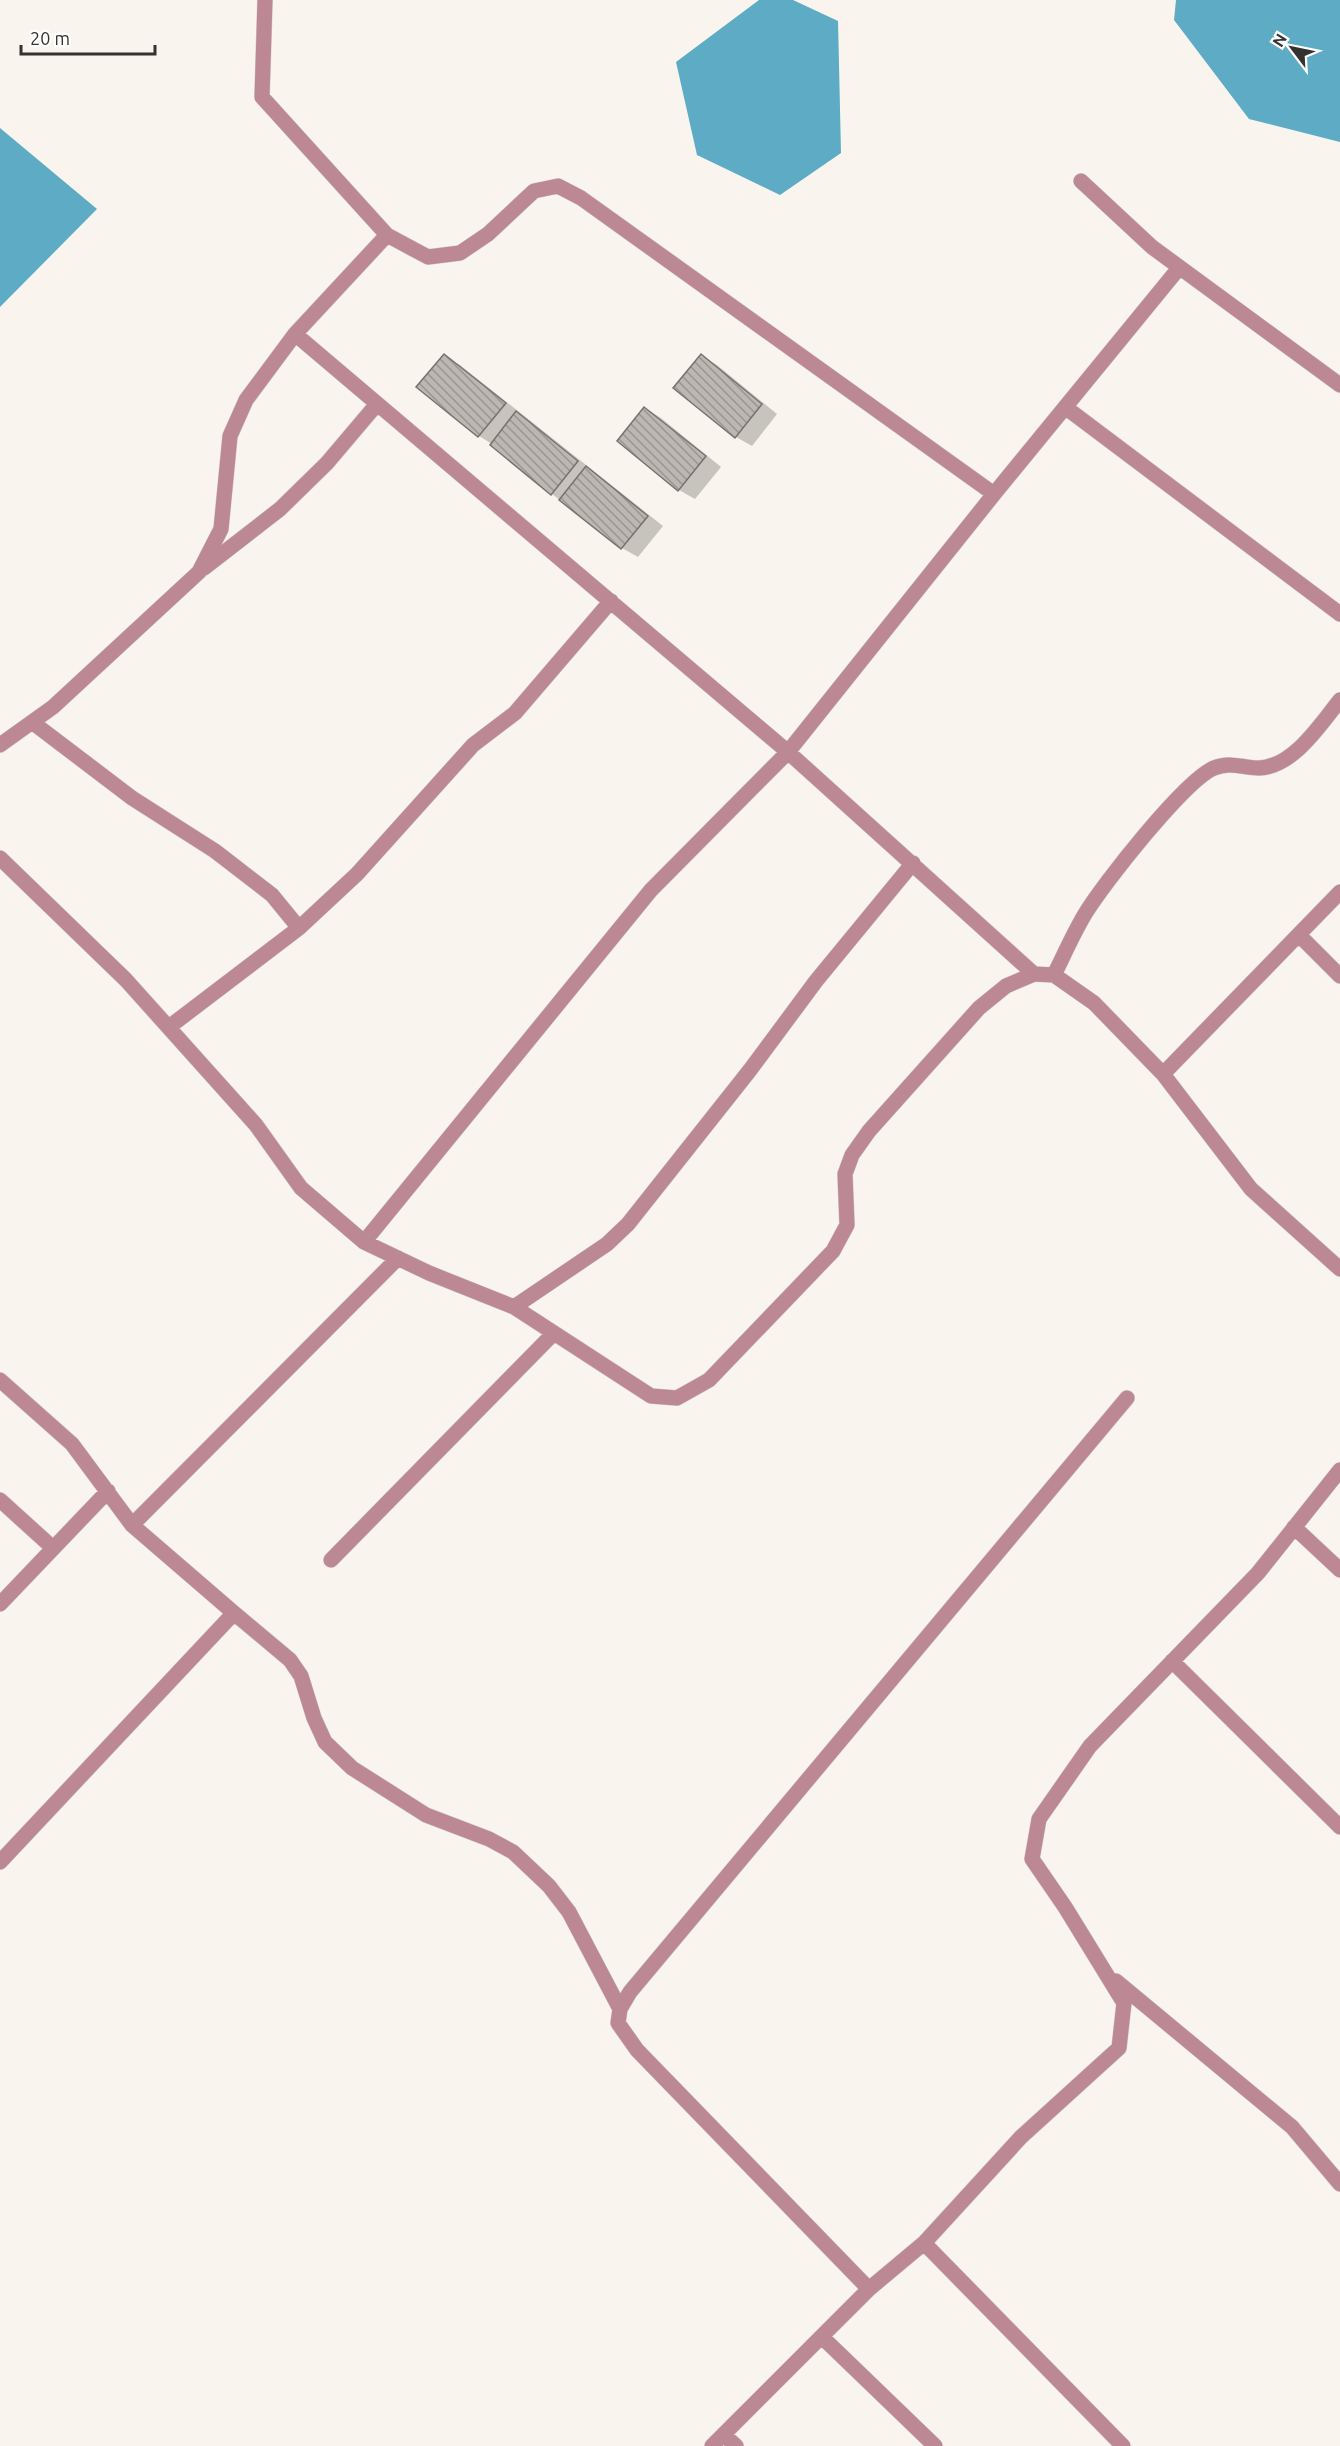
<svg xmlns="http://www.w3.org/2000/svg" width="1340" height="2446" viewBox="0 0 1340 2446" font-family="Ubuntu,sans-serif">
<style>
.water{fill:#5dabc4}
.shadow{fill:#0003}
.building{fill:url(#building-back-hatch);stroke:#77726c;stroke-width:1.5}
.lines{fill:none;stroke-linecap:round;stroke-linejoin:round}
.minor-casing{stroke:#d6d1cb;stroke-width:16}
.minor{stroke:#bc8894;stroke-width:15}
</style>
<defs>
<pattern id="building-back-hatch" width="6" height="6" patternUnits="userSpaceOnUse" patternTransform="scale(1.5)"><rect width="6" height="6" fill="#bcb7b1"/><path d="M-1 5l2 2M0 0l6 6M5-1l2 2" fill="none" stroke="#9a9591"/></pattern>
</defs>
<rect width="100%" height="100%" fill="#f9f4ed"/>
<path class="water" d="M759 0H793L838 21 841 153 780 195 697 155 676 62Z
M1176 0H1340V142L1249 119 1174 20Z
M0 128 97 209 0 307Z"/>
<path class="shadow" d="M444 356 460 365 663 526 638 557 622 548 552 494 492 444 479 436 418 387Z
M701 356 717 365 777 414 752 446 736 437Z
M645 408 661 418 721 467 695 499 679 490 619 441Z"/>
<path class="building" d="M444 354 506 403 478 437 416 387Z
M701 354 762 404 735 438 673 388Z
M644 407 706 456 678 491 617 441Z
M516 411 578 461 551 495 490 445Z
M586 466 648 516 621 549 559 500Z"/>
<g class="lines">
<g class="minor-casing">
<path id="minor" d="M265 0 262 97 387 235 428 257 460 253 488 234 534 191 558 186 581 198 994 494 788 752 651 890 364 1242
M1081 181 1152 247 1340 385
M295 334 788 752 1034 974
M1065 407 1340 614
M994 494 1179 268
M204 568 280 509 327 463 377 404
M32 722 132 798 215 851 272 895 299 928
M0 745 53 707 199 572 221 529 230 436 246 400 295 334 387 235
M0 858 126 980 256 1125 301 1188 364 1242 429 1273 514 1307 651 1396 677 1398 709 1380 833 1251 847 1225 845 1174 852 1155 869 1131 979 1008 1006 986 1034 974 1054 975 1094 1003 1163 1074 1251 1189 1340 1269
M1299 935 1340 976
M1054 975C1064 955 1073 934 1085 914 1103 884 1185 780 1214 768 1230 761 1243 768 1259 768 1293 767 1320 725 1340 700
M169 1027 299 928 357 874 473 745 515 713 611 601
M1163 1074 1340 892
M514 1307 607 1244 628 1224 750 1070 816 981 913 863
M0 1380 72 1444 132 1525 234 1613 0 1862
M0 1500 53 1548
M132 1525 398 1258
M1294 1527 1340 1570
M331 1560 554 1333
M0 1604 108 1491
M234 1613 290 1660 301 1676 314 1718 325 1742 352 1768 426 1815 489 1839 513 1852 549 1886 569 1912 620 2009
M1172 1661 1340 1827
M1116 1981 1292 2127 1340 2184
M924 2243 1123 2446
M869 2289 637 2050 618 2023 620 2009 630 1992 1127 1398
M822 2337 935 2446
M724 2435 736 2446
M712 2446 869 2289 924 2243 1021 2137 1119 2048 1124 2003 1065 1907 1032 1859 1039 1819 1090 1746 1258 1573 1340 1470"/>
</g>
<use href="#minor" class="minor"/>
</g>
<g transform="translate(1292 48) rotate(302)" stroke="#ffffff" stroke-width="4.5" paint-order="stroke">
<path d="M0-4.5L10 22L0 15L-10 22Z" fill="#353331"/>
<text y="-9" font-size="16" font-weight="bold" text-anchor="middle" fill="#353331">N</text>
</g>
<path d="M21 45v9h134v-9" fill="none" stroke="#353331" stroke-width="3"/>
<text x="30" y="45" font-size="18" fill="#353331" stroke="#ffffff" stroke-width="4.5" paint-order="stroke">20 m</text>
</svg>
